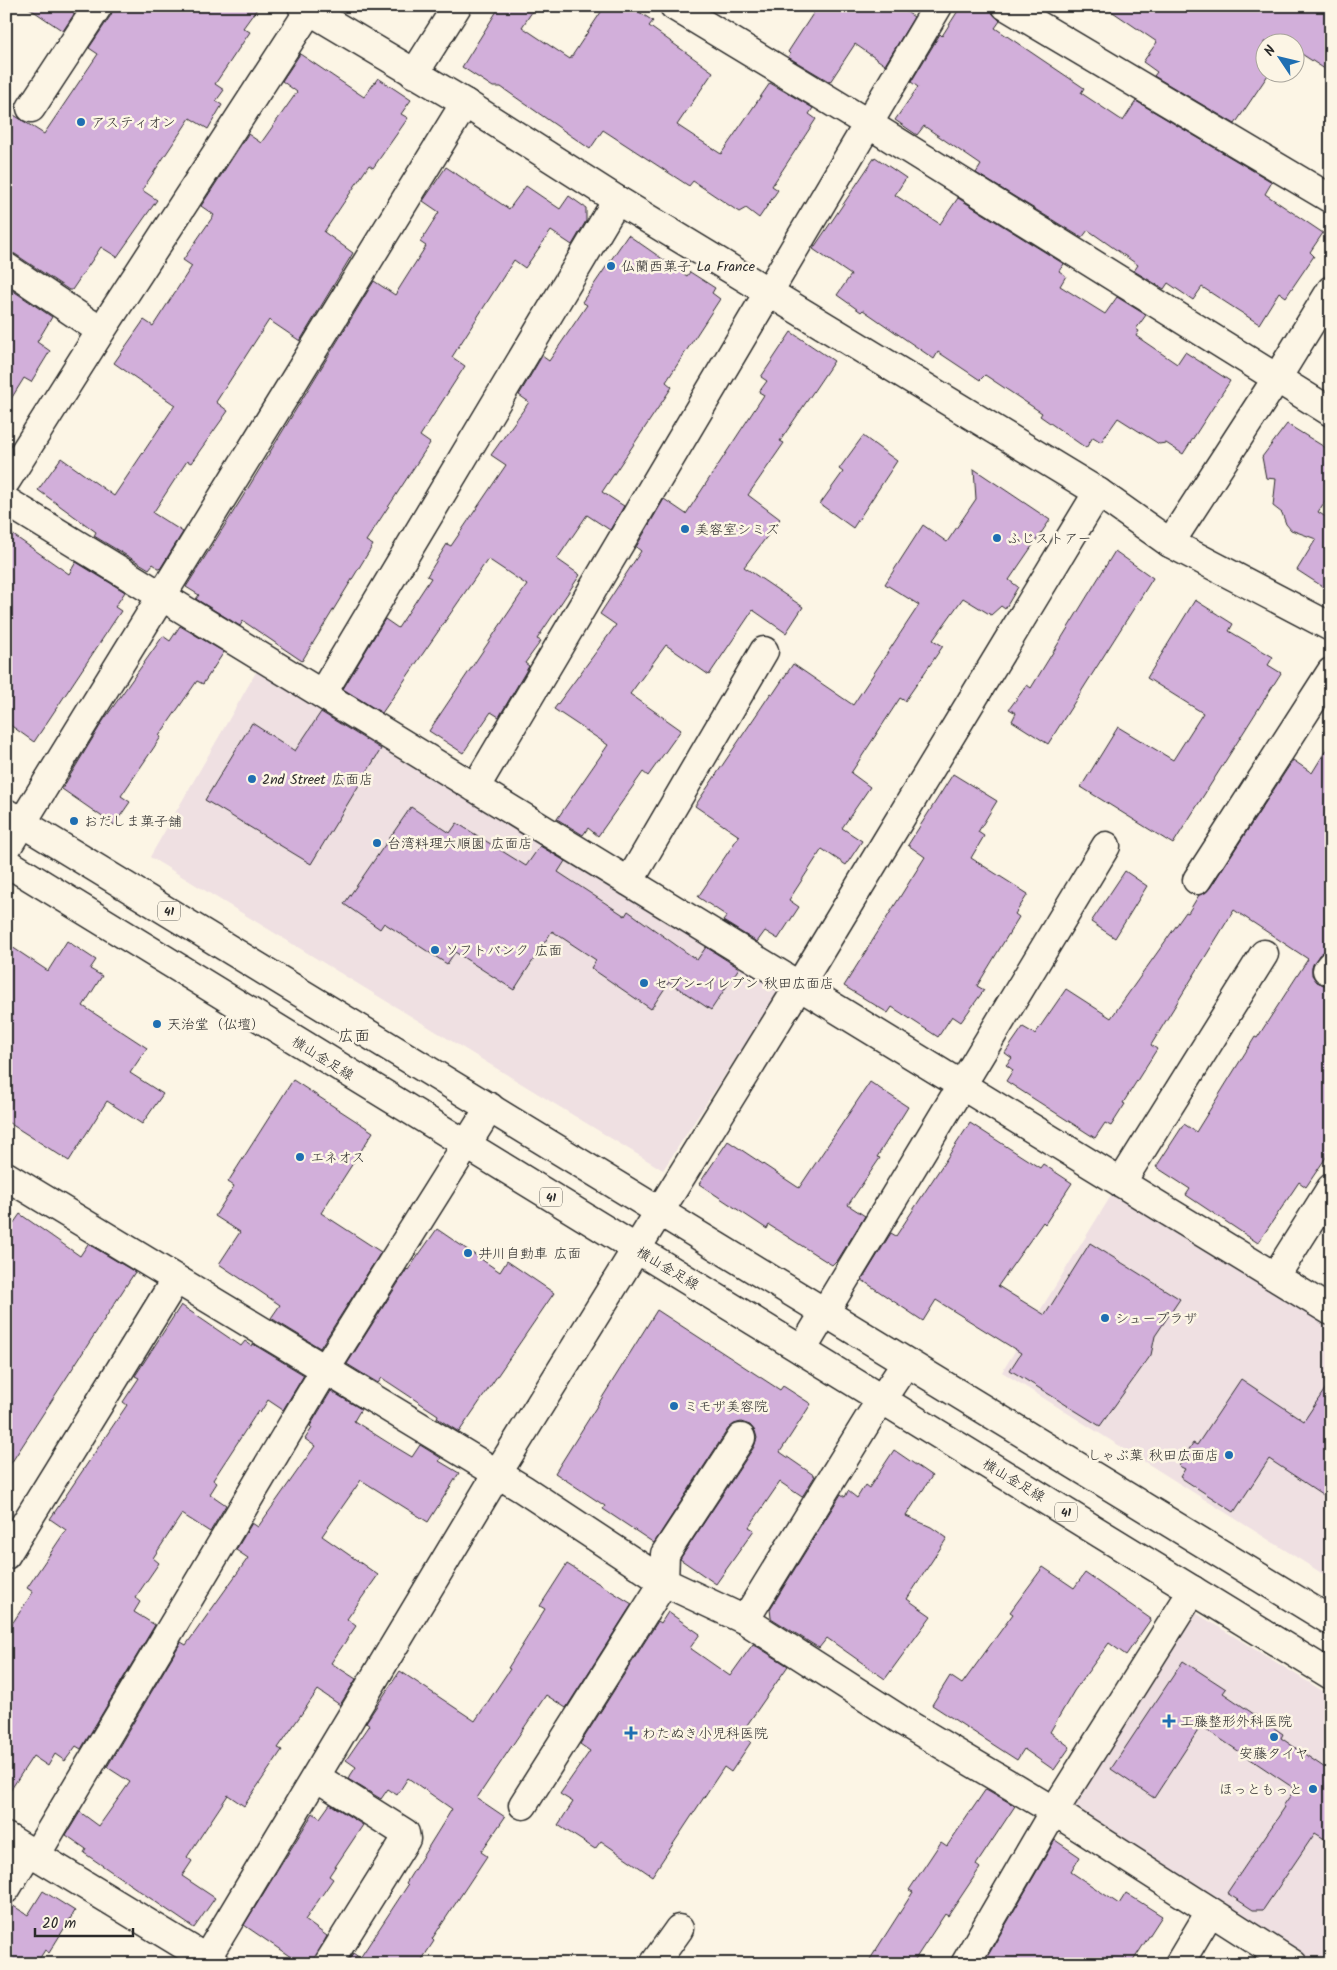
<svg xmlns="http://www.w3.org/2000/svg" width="1337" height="1970" viewBox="0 0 1337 1970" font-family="Kalam,'Klee One',sans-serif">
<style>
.built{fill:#efe0e2}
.building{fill:#d2afda;stroke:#2b2b2b}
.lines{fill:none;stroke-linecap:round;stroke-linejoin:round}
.minor-casing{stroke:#2b2b2b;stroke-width:31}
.tertiary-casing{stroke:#2b2b2b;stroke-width:31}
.primary-casing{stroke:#2b2b2b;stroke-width:31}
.path{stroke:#2b2b2b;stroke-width:3;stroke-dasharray:1 4;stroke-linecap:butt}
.minor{stroke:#fcf5e5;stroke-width:28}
.tertiary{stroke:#fcf5e5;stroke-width:28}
.primary{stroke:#fcf5e5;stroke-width:28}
.poi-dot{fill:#1f6fb2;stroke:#fcf5e5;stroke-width:2}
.labels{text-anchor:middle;stroke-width:5;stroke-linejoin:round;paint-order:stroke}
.shield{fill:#fcf5e5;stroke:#6a6863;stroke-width:1}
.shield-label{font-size:12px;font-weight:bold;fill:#2b2b2b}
.poi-label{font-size:14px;fill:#2b2b2b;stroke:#fcf5e5;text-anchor:start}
.street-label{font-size:14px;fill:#2b2b2b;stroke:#fcf5e5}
.quarter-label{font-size:16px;fill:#2b2b2b;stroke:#fcf5e5}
</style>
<rect width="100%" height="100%" fill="#fcf5e5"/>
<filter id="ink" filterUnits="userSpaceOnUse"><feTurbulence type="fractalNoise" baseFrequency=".02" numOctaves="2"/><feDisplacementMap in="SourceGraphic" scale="10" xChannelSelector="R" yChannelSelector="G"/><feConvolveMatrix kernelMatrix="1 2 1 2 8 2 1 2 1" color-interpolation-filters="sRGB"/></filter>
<g filter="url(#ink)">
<path class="built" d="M259 667 783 986 663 1170 150 857Z
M1114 1191 1331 1325V1579L1002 1372Z
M1183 1605 1331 1696V1964H1308L1053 1812Z"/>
<path class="building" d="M26 6H75L78 8 63 31Z
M114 6H259L243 28 250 32 215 84 224 90 216 101 222 105 208 129 190 118 142 190 157 200 117 257 101 247 72 290H69L15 254 6 252V110L44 134 98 54 89 48 111 15Z
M500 6H536L522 27 570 59 605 6H630L653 21 649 26 713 72 677 125 721 154 770 83 813 108 809 114 816 119 772 186 778 190 759 218 746 208 739 212 693 181 689 186 603 130 590 149 501 87H493L462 67Z
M818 6H898L914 17 885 65 855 44 830 82 788 57 790 54 788 52Z
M961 6H990L993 14 1000 21 995 28 1084 88 1081 93 1123 121 1136 101 1272 182 1265 194 1323 233 1310 252 1314 256 1286 297 1279 292 1259 324 1202 287 1193 300 1168 283 1164 289 1134 271 1138 265 1088 230 1082 238 976 173 981 165 924 126 917 135 895 120 918 87 911 82 940 34 942 36Z
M1104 6H1331V73L1294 49V42H1264V72H1270L1235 124 1154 76 1157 72 1143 62 1157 42Z
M300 54 364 97 378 78 411 100 401 114 408 118 373 168 369 165 324 232 353 253 300 341 269 320 216 402 228 411 191 463 187 461 153 513 183 532 160 569 153 564 149 569 94 536 96 532 38 490 61 458 114 496 175 405 114 363 144 320 153 326 192 266 183 260 214 215 201 206 248 134 261 143 297 92 282 81Z
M875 157 906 178 895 195 940 224 958 198 1064 264 1059 271 1066 276 1060 286 1105 314 1117 297 1146 315 1136 329 1139 331 1136 336 1177 364 1185 352 1230 381 1183 454 1166 443 1159 444 1118 418 1101 442 1093 437 1086 448 1040 416 1042 413 985 375 980 380 938 352 934 359 863 310 861 312 837 295 851 275 813 249Z
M446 167 509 209 526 186 560 209 569 196 586 208V221L572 245 551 231 525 268 514 260 452 357 465 366 420 436 430 443 366 541 373 545 302 661 243 621 240 626 196 599 199 595 186 587 242 498 374 281 395 295 426 246 420 242 439 212 423 201Z
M628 235 687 276 690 272 715 288 712 293 720 299 666 382 672 387 602 492 624 506 610 530 587 515 557 559 580 575 537 639 541 641 525 663 529 666 499 717 491 712 463 753 429 731 527 585 488 559 382 713 343 689 385 619 398 628 431 578 427 576 447 544 451 546 506 465 491 455 529 402 519 395 542 356 549 361 587 305 582 302Z
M6 286 52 317 37 342 50 351 31 382 24 378 6 407Z
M791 332 834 361 780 441 784 443 748 495 780 519 744 567 803 607 786 633 753 610 709 675 666 645 630 694 681 730 648 776 643 772 598 836 588 828 583 835 557 819 608 745 554 709 616 625 600 614 641 551 636 547 664 499 686 514 764 395 759 392 767 381 761 377Z
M1287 424 1331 451V492L1318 512 1329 519 1331 515V592L1297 570 1316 539 1291 530 1286 524 1282 513 1273 506 1276 479 1266 478 1262 457Z
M863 436 897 461 853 528 820 504 843 472 839 469Z
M974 469 1050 520 1009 580 1018 587 1005 609 1001 606 991 615 963 598 933 640 943 646 905 701 900 698 851 773 870 787 842 828 862 841 846 865 822 849 789 900 799 907 778 939 765 931 757 942 723 921 727 916 698 897 739 836 695 806 771 693 773 694 793 664 853 705 919 605 885 584 923 525 947 542 976 499Z
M6 530 69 574 76 562 125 592 115 607 121 611 34 742 6 722Z
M1115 551 1153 578 1048 744 1012 721 1016 713 1009 709 1027 685 1031 688Z
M1195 600 1233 624 1229 631 1273 657 1268 665 1281 673 1173 844 1081 787 1118 727 1173 760 1203 713 1147 678Z
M180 626 224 652 203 684 197 681 159 736 161 737 121 796 130 802 114 825 62 789 103 721 163 636 170 641Z
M321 712 381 749 311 864 205 800 252 723 295 751Z
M1331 742V950L1319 955 1312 968V975L1317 982 1324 985H1331V1150L1306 1187 1299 1182 1258 1243 1186 1195 1190 1189 1156 1167 1184 1124 1196 1132 1255 1037 1257 1038 1308 959 1234 910 1151 1045 1157 1049 1123 1103 1125 1104 1111 1126 1105 1123 1095 1138 1006 1081 1013 1070 1006 1065 1012 1058 1005 1053 1023 1027 1035 1034 1066 989 1111 1018 1186 912 1188 913 1199 895 1210 888 1293 760 1312 773Z
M953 774 997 801 978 832 984 836 971 858 1028 894 1015 914 1019 917 977 986 984 990 961 1022 952 1016 938 1037 892 1007 888 1013 844 986 925 857 908 845Z
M411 807 450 833 457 823 526 866 540 846 565 861 558 872 625 916 628 911 697 960 706 947 739 968 711 1010 669 982 651 1009 591 968 596 960 552 931 514 990 455 952 447 964 384 923 380 929 344 904Z
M1125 871 1147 886 1115 938 1091 922Z
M67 941 96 960 90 969 102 976 83 1006 147 1048 130 1073 163 1094 142 1124 107 1101 69 1161 6 1121V943L48 971Z
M293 1080 373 1132 321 1213 381 1252 320 1348 271 1318 280 1305 219 1264 240 1232 215 1216 234 1186 228 1182Z
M870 1082 908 1107 877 1157 880 1158 848 1205 865 1216 836 1263 835 1262 832 1265 769 1225 767 1229 699 1184 728 1141 799 1188Z
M970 1123 1040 1168 1043 1164 1072 1183 1045 1224 1043 1222 998 1286 1045 1315 1090 1243 1180 1299 1155 1336 1151 1355 1100 1426 1010 1370 1021 1353 936 1300 923 1321 862 1280 891 1233 896 1236Z
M20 1214 80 1256 88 1244 135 1272 6 1471V1234Z
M437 1229 500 1272 507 1261 554 1293 459 1432 437 1418 438 1415 382 1378 378 1383 347 1364 407 1269 408 1270Z
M181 1305 241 1346 245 1341 252 1346 253 1344 304 1375 283 1410 268 1400 260 1413 258 1411 213 1480 217 1483 210 1494 226 1505 210 1532 182 1514 153 1558 159 1563 135 1598 140 1602 134 1612 155 1625 81 1749 76 1746 65 1761 55 1754 48 1766 33 1756 6 1797V1633L33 1592 27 1588 66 1530 50 1519 127 1405 123 1402 139 1378 135 1376Z
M657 1310 780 1390 783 1386 811 1404 780 1452 815 1476 802 1497 780 1482 749 1527 754 1530 716 1584 680 1559 754 1447 757 1438 755 1431 750 1425 741 1422 734 1424 728 1429 654 1543 603 1509 605 1506 555 1473Z
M1241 1379 1304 1421 1331 1380V1500L1269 1459 1234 1512 1180 1477 1185 1469 1179 1466 1193 1443 1197 1445Z
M331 1391 361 1409 354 1421 387 1442 412 1457 420 1445 441 1458 439 1461 459 1473 428 1522 361 1480 322 1536 378 1575 347 1619 356 1626 331 1663 356 1679 340 1705 318 1690 278 1748 282 1750 244 1806 228 1795 187 1857 192 1861 182 1876 215 1898 194 1928 84 1853 86 1849 66 1835 80 1812 99 1826 130 1782 107 1767 181 1642 186 1645 248 1558 236 1550 252 1523 258 1527 315 1446 305 1439 312 1428 310 1426Z
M894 1450 932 1476 906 1516 931 1527 947 1538 907 1599 931 1616 885 1679 827 1638 819 1648 806 1640 771 1618 770 1609 841 1494 845 1497 848 1491 857 1498 865 1485 869 1488Z
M567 1564 632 1604 566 1708 546 1695 477 1798 505 1817 481 1852 487 1856 432 1939 434 1941 419 1964H347L353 1953 360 1958 408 1885 406 1883 452 1809 408 1778 397 1795 388 1789 381 1799 348 1779 356 1767 346 1760 370 1725 366 1722 400 1671 475 1721 510 1669 508 1668 545 1609 540 1606Z
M1043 1567 1074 1588 1085 1573 1151 1619 1126 1655 1109 1643 1074 1691 1050 1732 1070 1747 1054 1770 1024 1749 1017 1760 932 1705 950 1676 962 1684 1013 1614 1010 1612Z
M668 1612 700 1634 690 1648 730 1676 753 1644 788 1666 740 1735 751 1742 731 1772 724 1767 652 1876 601 1841 595 1849 558 1825 573 1802 560 1794 590 1751 580 1744 658 1621 661 1623Z
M1183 1661 1226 1689 1223 1693 1283 1734 1281 1738 1331 1772V1843L1315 1833 1263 1910H1253L1227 1893 1285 1807 1283 1806 1295 1789 1201 1726 1154 1798 1111 1769Z
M986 1789 1015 1806 976 1865 980 1868 948 1916 945 1914 912 1964H867L913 1892 909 1890 941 1842 947 1846Z
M330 1804 363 1825 329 1876 333 1879 305 1920 327 1936 312 1964H301L244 1925 313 1813 320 1818Z
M1055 1840 1080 1857 1071 1872 1119 1904 1126 1893 1162 1916 1131 1964H983Z
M43 1891 75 1911 49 1953 45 1950 36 1964H6V1905L10 1904 28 1915Z"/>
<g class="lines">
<g class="minor-casing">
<path id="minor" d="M674 6 867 123 1331 412
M1006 6 1331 199
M414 74 457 6
M31 108 98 6
M6 267 101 331
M6 481 101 331 309 11
M6 501 1331 1311
M1170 543 1277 378 1331 290
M322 694 617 200
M475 788 938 6
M6 849 465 103
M1197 880 1331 672
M629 882 764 651
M1327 970 1331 965
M6 1176 523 1489 664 1582 745 1620 904 1722 1054 1811 1293 1964
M1121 1183 1264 954
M1275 1277 1331 1188
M802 1350 1106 846
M6 1555 176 1279
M745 1620 868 1420 906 1363
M316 1777 405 1833 406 1839 328 1964
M523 1805 664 1582 665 1554 741 1438
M6 1837 215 1964
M36 1855 325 1370 490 1107
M6 1889 29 1851
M203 1964 497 1474 799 986 1098 492
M654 1964 679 1929
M965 1964 1054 1811 1193 1590
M1179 1964 1210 1912"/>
</g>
<g class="tertiary-casing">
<path id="tertiary" d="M302 6 465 103 617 200 1098 492 1170 543 1331 627"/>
</g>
<g class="primary-casing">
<path id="primary" d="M6 813 1331 1621
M6 862 1331 1675"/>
</g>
<path class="path" d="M1323 1706 1331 1711"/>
<use href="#minor" class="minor"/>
<use href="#tertiary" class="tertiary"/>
<use href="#primary" class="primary"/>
</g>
</g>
<g class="poi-dot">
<circle cx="81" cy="122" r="5"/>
<circle cx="611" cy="266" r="5"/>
<circle cx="685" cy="529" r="5"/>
<circle cx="997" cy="538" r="5"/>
<circle cx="252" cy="779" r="5"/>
<circle cx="74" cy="821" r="5"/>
<circle cx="377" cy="843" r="5"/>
<circle cx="435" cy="950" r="5"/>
<circle cx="644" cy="983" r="5"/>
<circle cx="157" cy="1024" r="5"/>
<circle cx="300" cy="1157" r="5"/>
<circle cx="468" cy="1253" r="5"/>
<circle cx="1105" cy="1318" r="5"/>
<circle cx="674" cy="1406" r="5"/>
<circle cx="1229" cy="1455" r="5"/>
<path d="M1166.5 1713.5h5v5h5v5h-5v5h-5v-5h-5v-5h5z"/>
<path d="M628.5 1725.5h5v5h5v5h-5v5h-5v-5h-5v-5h5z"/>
<circle cx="1274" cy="1737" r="5"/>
<circle cx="1313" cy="1789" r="5"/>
</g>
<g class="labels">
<g class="shield">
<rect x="158" y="901.5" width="22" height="19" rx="4"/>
<rect x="540" y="1187.5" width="22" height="19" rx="4"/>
<rect x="1055" y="1502.5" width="22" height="19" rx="4"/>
</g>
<g class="shield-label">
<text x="169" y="915">41</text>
<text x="551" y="1201">41</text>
<text x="1066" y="1516">41</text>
</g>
<g class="poi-label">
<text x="91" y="127">アスティオン</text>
<text x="621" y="271">仏蘭西菓子 La France</text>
<text x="695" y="534">美容室シミズ</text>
<text x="1007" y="543">ふじストアー</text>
<text x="262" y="784">2nd Street 広面店</text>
<text x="84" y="826">おだしま菓子舗</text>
<text x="387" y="848">台湾料理六順園 広面店</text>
<text x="445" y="955">ソフトバンク 広面</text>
<text x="654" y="988">セブン-イレブン 秋田広面店</text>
<text x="167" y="1029">天治堂（仏壇）</text>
<text x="310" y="1162">エネオス</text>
<text x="478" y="1258">井川自動車 広面</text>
<text x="1115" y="1323">シュープラザ</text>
<text x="684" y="1411">ミモザ美容院</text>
<text x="1219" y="1460" text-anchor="end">しゃぶ葉 秋田広面店</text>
<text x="1180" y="1726">工藤整形外科医院</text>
<text x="642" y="1738">わたぬき小児科医院</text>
<text x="1274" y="1758" text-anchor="middle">安藤タイヤ</text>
<text x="1303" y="1794" text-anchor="end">ほっともっと</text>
</g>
<g class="street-label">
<text transform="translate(323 1058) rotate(32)" y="5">横山金足線</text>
<text transform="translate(668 1268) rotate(31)" y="5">横山金足線</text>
<text transform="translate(1014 1480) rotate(31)" y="5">横山金足線</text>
</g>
<g class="quarter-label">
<text x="354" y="1041">広面</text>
</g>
</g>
<rect width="1337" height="1970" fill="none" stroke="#fcf5e5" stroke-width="25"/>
<rect x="12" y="12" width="1312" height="1945" fill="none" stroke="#2b2b2b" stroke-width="2" filter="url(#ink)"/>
<g transform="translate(1280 58) rotate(305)"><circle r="24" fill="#fcf5e5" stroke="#a8a49b"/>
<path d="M0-4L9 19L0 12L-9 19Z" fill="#1f6fb2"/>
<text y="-8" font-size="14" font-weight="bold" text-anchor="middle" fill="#2b2b2b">N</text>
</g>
<path d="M35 1928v8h98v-8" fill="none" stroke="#2b2b2b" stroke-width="2.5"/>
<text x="42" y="1928" font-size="15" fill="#2b2b2b" stroke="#fcf5e5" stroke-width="4" paint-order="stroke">20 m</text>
</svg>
